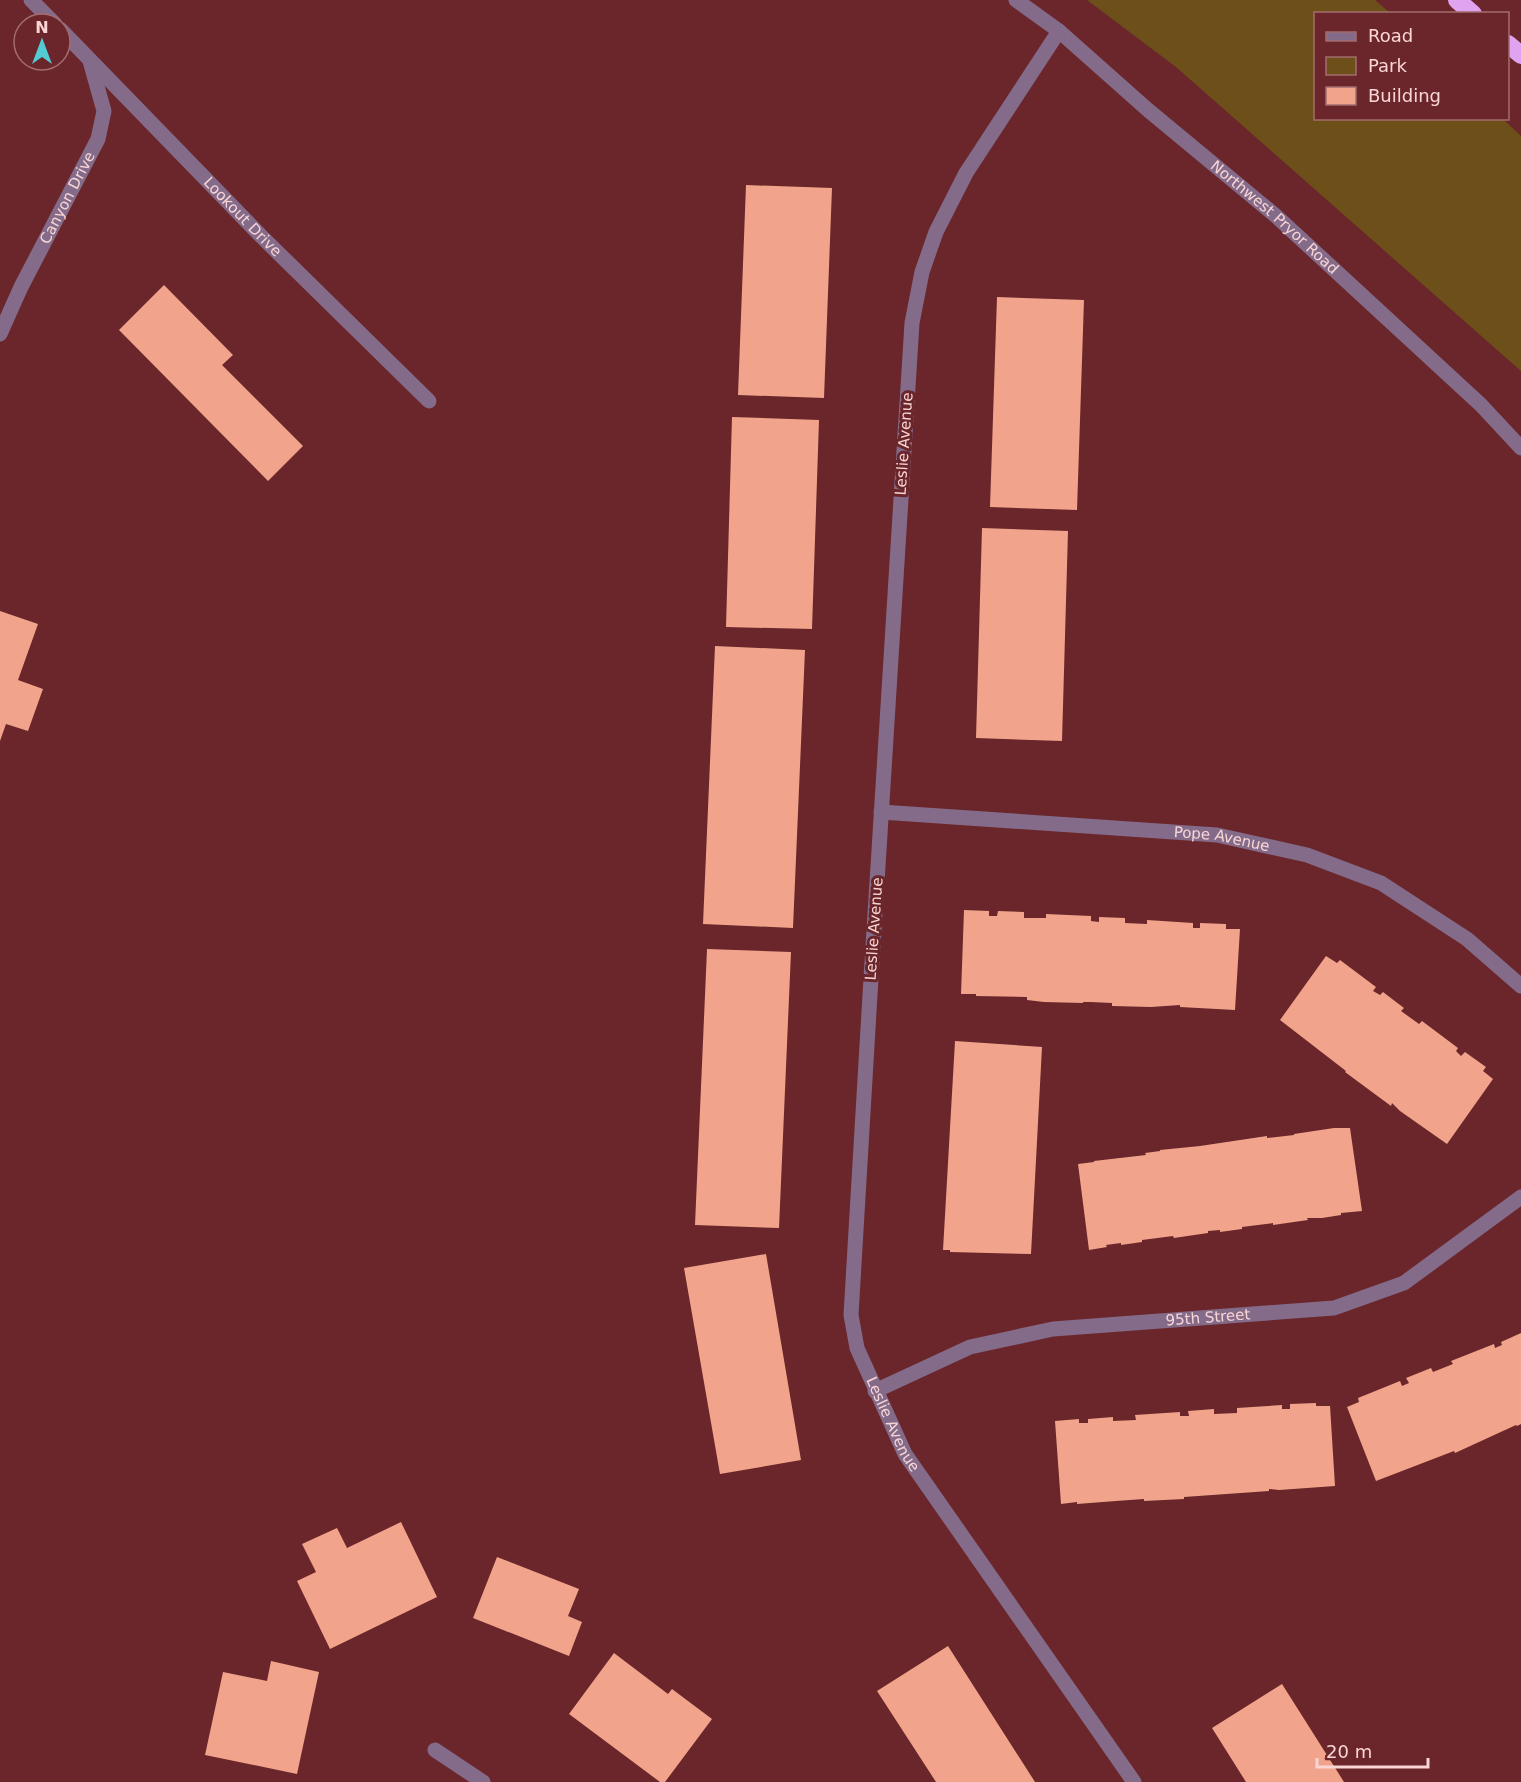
<svg xmlns="http://www.w3.org/2000/svg" width="1521" height="1782" viewBox="0 0 1521 1782" font-family="'DejaVu Sans',sans-serif">
<style>
.green{fill:#6d5019}
.building{fill:#f1a48b}
.lines{fill:none;stroke-linecap:round;stroke-linejoin:round}
.minor{stroke:#846b8a;stroke-width:15}
.highway{stroke:#dfa3ef;stroke-width:18}
.labels{text-anchor:middle;stroke-width:6;stroke-linejoin:round;paint-order:stroke}
.street-label{font-size:15px;fill:#f9d6d5;stroke:#6a262a}
</style>
<rect width="100%" height="100%" fill="#6a262a"/>
<path class="green" d="M1087 0H1375L1390 13 1316 14V118L1503 119 1521 136V371L1176 67Z"/>
<path class="building" d="M746 185 832 188 824 398 738 395Z
M164 285 233 355 222 365 303 446 268 481 119 330Z
M997 297 1084 300 1077 510 990 507Z
M732 417 819 420 812 629 726 627Z
M982 528 1068 531 1062 741 976 738Z
M0 611 38 624 18 680 43 689 28 731 6 724 0 741Z
M715 646 805 650 793 928 703 924Z
M964 910 989 911V916H997L998 911 1024 912V918H1046V914L1091 916V921L1099 922V917L1125 918V923L1147 924V920L1193 923V928H1200V923L1226 924V929H1240L1235 1010 1180 1007V1005L1151 1007 1112 1006V1003L1091 1002H1083V1003L1044 1002 1027 1000V997L976 996V994H961Z
M707 949 791 952 779 1228 695 1225Z
M1326 956 1337 963 1340 960 1376 987 1373 991 1380 995 1383 992 1404 1008 1401 1011 1419 1024 1422 1021 1458 1048 1456 1051 1461 1056 1465 1052 1486 1067 1483 1071 1493 1079 1447 1144 1400 1111 1392 1103 1391 1106 1345 1072 1346 1071 1280 1020Z
M955 1041 1042 1047 1031 1254 950 1252V1250H943Z
M1334 1128H1350L1362 1211 1341 1213V1215L1322 1218H1307L1308 1220 1273 1225V1223L1242 1227V1229L1220 1232V1230L1208 1231V1233L1174 1238 1173 1236 1142 1240V1242L1121 1245V1243L1106 1245 1107 1247 1089 1250 1078 1164 1094 1162V1161L1146 1155 1145 1153 1160 1151V1150L1200 1146 1267 1136V1138L1294 1135V1134Z
M766 1254 801 1460 720 1474 684 1268Z
M1521 1333V1424L1517 1426 1516 1425 1455 1453 1454 1451 1376 1481 1347 1407 1359 1402 1358 1398 1400 1381 1402 1386 1409 1383 1406 1378 1431 1368 1433 1372 1453 1364 1451 1361 1494 1344 1495 1348 1502 1345 1501 1342Z
M1316 1403V1406H1330L1335 1486 1279 1490 1269 1489V1491L1184 1497V1499L1144 1501V1499L1116 1501 1077 1504V1502L1061 1504 1055 1421 1079 1419V1423H1088V1419L1113 1417V1421L1136 1420 1135 1415 1180 1412V1416H1189L1188 1411 1214 1409V1414L1237 1413V1408L1282 1405V1409H1290V1404Z
M401 1522 437 1597 330 1649 297 1581 316 1572 302 1544 337 1528 347 1548Z
M497 1557 579 1589 568 1616 582 1622 569 1656 473 1618Z
M948 1646 1035 1782H936L877 1691Z
M614 1653 668 1694 672 1689 712 1719 665 1782H660L569 1714Z
M271 1661 319 1672 297 1774 205 1755 223 1672 267 1681Z
M1282 1684 1344 1782H1246L1212 1728Z"/>
<g class="lines">
<g class="minor">
<path d="M31 0 55 24"/>
<path id="s1" d="M1016 0 1059 31 1148 110 1276 216 1481 405 1521 448"/>
<path id="s2" d="M60 29 261 236 429 401"/>
<path id="s3" d="M1059 31 966 173 936 232 922 272 912 323 871 978 851 1315 857 1348 905 1454 1134 1782"/>
<path id="s4" d="M0 334 21 287 98 139 104 111 90 61"/>
<path id="s5" d="M881 812 1217 835 1307 855 1381 883 1467 939 1521 986"/>
<path id="s6" d="M875 1391 970 1347 1053 1329 1334 1308 1404 1283 1521 1197"/>
<path d="M435 1750 483 1782"/>
</g>
<path class="highway" d="M1457 0 1473 14
M1508 44 1521 55"/>
</g>
<g class="labels">
<g class="street-label">
<text dy="5" stroke="none"><textPath href="#s4" startOffset="152">Canyon Drive</textPath></text>
<text dy="5" stroke="none"><textPath href="#s2" startOffset="262">Lookout Drive</textPath></text>
<text dy="5" stroke="none"><textPath href="#s1" startOffset="338">Northwest Pryor Road</textPath></text>
<text transform="translate(904 444) rotate(-86)" y="5">Leslie Avenue</text>
<text dy="5" stroke="none"><textPath href="#s5" startOffset="342">Pope Avenue</textPath></text>
<text transform="translate(874 929) rotate(-86)" y="5">Leslie Avenue</text>
<text dy="5" stroke="none"><textPath href="#s6" startOffset="345">95th Street</textPath></text>
<text dy="5" stroke="none"><textPath href="#s3" startOffset="1442">Leslie Avenue</textPath></text>
</g>
</g>
<rect x="1314" y="12" width="195" height="108" fill="#6a262a" stroke="#a36c6e" stroke-width="1.5"/>
<rect x="1326" y="32" width="30" height="9" fill="#846b8a" stroke="#a36c6e" stroke-width="1.5"/>
<text x="1368" y="42" font-size="18" fill="#f9d6d5">Road</text>
<rect x="1326" y="57" width="30" height="18" fill="#6d5019" stroke="#a36c6e" stroke-width="1.5"/>
<text x="1368" y="72" font-size="18" fill="#f9d6d5">Park</text>
<rect x="1326" y="87" width="30" height="18" fill="#f1a48b" stroke="#a36c6e" stroke-width="1.5"/>
<text x="1368" y="102" font-size="18" fill="#f9d6d5">Building</text>
<g transform="translate(42 42)"><circle r="28" fill="#6a262a" stroke="#a36c6e" stroke-width="1.5"/>
<path d="M0-4.5L10 22L0 15L-10 22Z" fill="#51ccd2"/>
<text y="-9" font-size="16" font-weight="bold" text-anchor="middle" fill="#f9d6d5">N</text>
</g>
<path d="M1317 1758v9h111v-9" fill="none" stroke="#f9d6d5" stroke-width="3"/>
<text x="1326" y="1758" font-size="18" fill="#f9d6d5" stroke="#6a262a" stroke-width="4.5" paint-order="stroke">20 m</text>
</svg>
